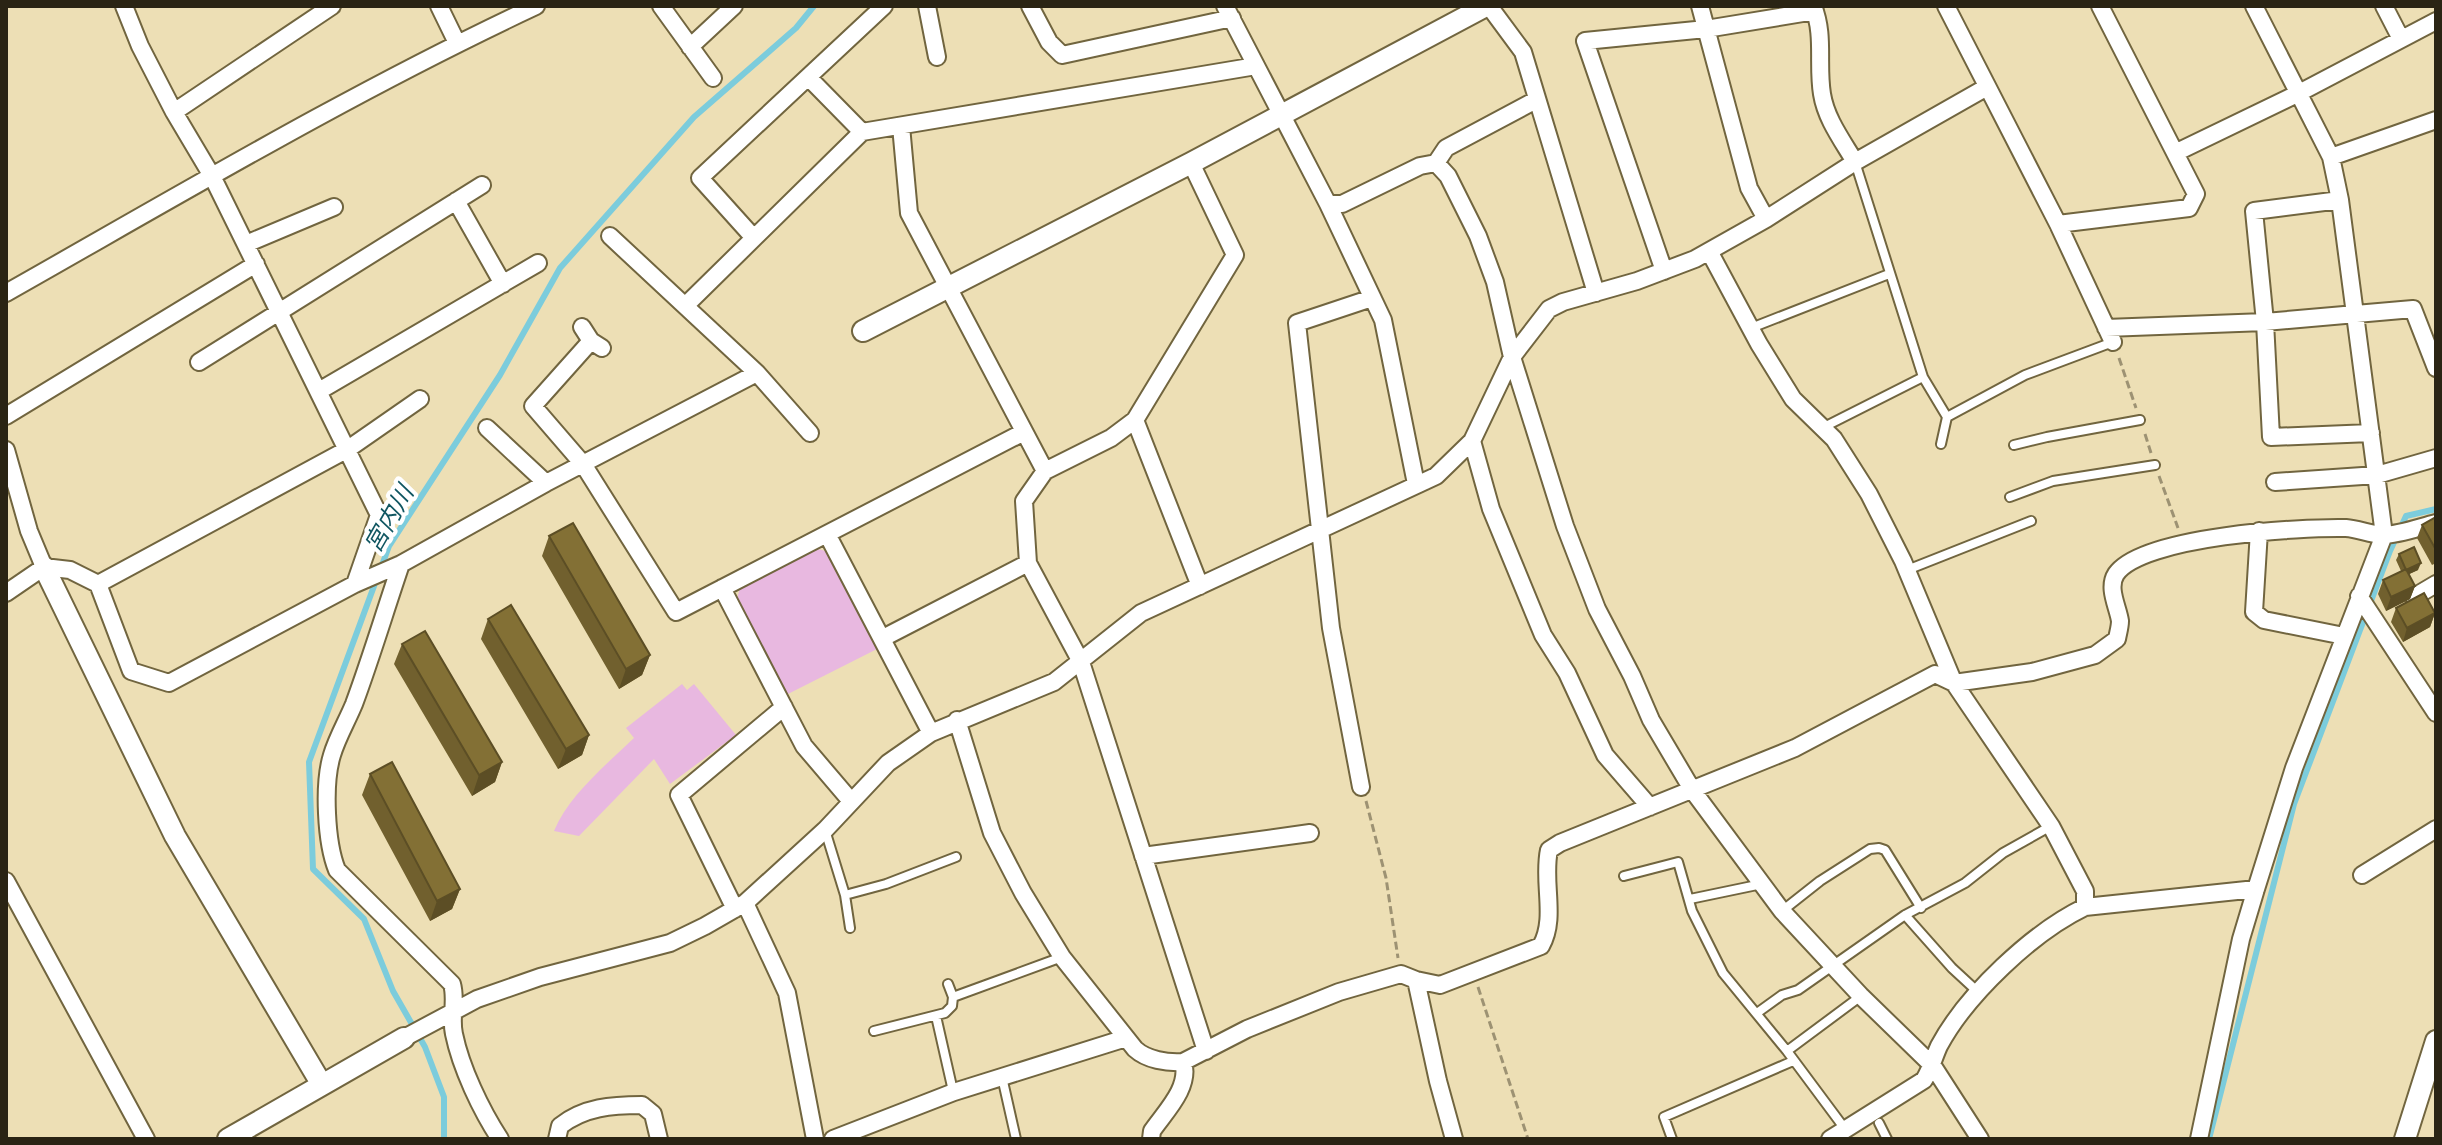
<svg xmlns="http://www.w3.org/2000/svg" width="2442" height="1145" viewBox="0 0 2442 1145" font-family="Poppins,'Noto Sans JP',sans-serif">
<style>
.green{fill:#e8b8e0}
.lines{fill:none;stroke-linecap:round;stroke-linejoin:round}
.stream{stroke:#7cccdc;stroke-width:6}
.service-casing{stroke:#71653f;stroke-width:12}
.minor-casing{stroke:#71653f;stroke-width:20}
.tertiary-casing{stroke:#71653f;stroke-width:24}
.path{stroke:#9d9273;stroke-width:3;stroke-dasharray:8 4;stroke-linecap:butt}
.service{stroke:#fff;stroke-width:8}
.minor{stroke:#fff;stroke-width:16}
.tertiary{stroke:#fff;stroke-width:20}
.wall{fill:#71602e}
.shaded-wall{fill:#5c4e25}
.building{fill:#837035;stroke:#5c4e25;stroke-width:2}
.labels{text-anchor:middle;stroke-width:8;stroke-linejoin:round;paint-order:stroke}
.water-label{font-size:24px;font-style:italic;fill:#105661;stroke:#fff}
</style>
<rect width="100%" height="100%" fill="#eddfb5"/>
<path class="green" d="M813 548 830 552 879 648 786 695 737 599 741 584Z
M682 684 687 690 694 684 736 735 670 784 654 759 579 836 554 831C569 795 606 765 634 738L626 728Z"/>
<g class="lines">
<path class="stream" d="M381 568 389 546 500 375 560 268 694 117 796 28 814 6
M377 578 309 762 313 869 364 919 393 991 425 1047 444 1097V1139
M2209 1139 2294 804 2390 551 2406 516 2436 509"/>
<g class="service-casing">
<path id="service" d="M1855 162 1923 377 1947 417 1941 444
M1751 328 1889 274
M1947 417 2025 375 2113 342
M1824 427 1923 377
M2014 445 2047 437 2140 420
M2010 497 2053 481 2155 465
M1907 570 2031 521
M825 830 845 895 850 928
M1624 876 1678 862 1692 911 1723 973 1787 1051 1845 1129
M845 895 886 884 956 857
M1690 899 1762 884
M1782 911 1820 881 1870 849 1879 848 1885 850 1921 908
M1905 915 1952 968 1978 992
M953 997 1062 957
M1757 1013 1782 995 1798 990 1905 915 1965 883 2003 853 2051 826
M936 1016 953 1091
M874 1031 945 1013 952 1006 953 997 948 984
M1787 1051 1861 996
M1002 1077 1016 1139
M1879 1123 1887 1139
M1672 1139 1664 1117 1793 1061"/>
</g>
<g class="minor-casing">
<path id="minor" d="M124 6 140 46 174 112 212 176 379 515 355 584
M439 6 457 43
M661 6 713 78
M927 6 937 57
M1030 6 1049 42 1062 55 1232 18
M1225 6 1328 204H1342L1420 166 1436 163 1448 176 1478 236 1495 282 1512 357 1565 526 1597 609 1632 676 1651 720 1693 791 1782 911 1861 996 1933 1066 1980 1139
M1489 6 1523 52 1596 293
M1700 6 1749 188 1766 219
M1813 6C1825 35 1817 64 1822 94 1826 119 1842 140 1855 162
M1946 6 2058 224 2113 342
M2384 6 2401 39
M690 47 734 6
M808 77 862 132
M174 112 332 6
M901 126 909 213 1045 471
M2177 152 2299 93 2436 21
M2331 157 2436 120
M1191 163 1235 255 1135 420 1111 438 1045 471 1024 501 1028 563 1081 662 1206 1051
M1436 163 1446 148 1536 100
M2340 200 2254 211 2265 322 2271 437 2371 433
M456 201 503 284
M1328 204 1383 320 1416 484
M2058 224 2189 208 2196 194 2100 6
M610 236 757 373 810 433
M754 238 700 178 884 6
M246 244 334 207
M1709 251 1759 344 1793 399 1834 439 1869 494 1903 561 1954 683 2051 826 2085 891V907
M1664 271 1585 41 1706 29 1815 11
M6 293C181 194 354 91 536 6
M686 305 862 132 1256 66
M582 327 591 341 602 348
M2106 328 2265 322 2413 309 2436 368
M591 341 533 406 583 464 676 612 1024 432
M199 362 482 185
M319 391 538 263
M6 416 256 264
M1135 420 1200 586
M487 428 546 483
M1472 441 1491 509 1543 635 1567 673 1605 755 1650 807
M6 450 29 531 44 567
M2275 482 2377 475 2436 458
M2259 531 2254 612 2264 620 2344 636
M827 534 931 733
M401 564C385 611 371 658 354 704 347 721 337 738 332 755 323 784 326 843 337 870L452 984C457 1001 450 1017 454 1034 461 1068 481 1110 500 1139
M98 584 131 671 169 683 355 584 401 564 546 483 757 373
M722 588 804 746 850 800
M6 593 44 567 70 570 98 584 348 449 420 399
M2359 596 2436 713
M2414 597 2436 584
M883 638 1028 563
M957 720 992 833 1023 893 1062 957 1135 1049C1147 1060 1167 1063 1183 1062L1247 1029 1339 992 1401 974 1416 980 1440 985 1541 946C1557 918 1542 882 1549 850L1560 843 1795 748 1935 674 1954 683 2032 672 2095 655 2117 639C2118 633 2120 627 2120 621 2118 607 2107 588 2116 574 2142 536 2302 527 2346 528 2358 529 2370 534 2382 535 2399 535 2420 527 2436 523
M1361 787 1331 628 1297 323 1372 298
M1143 856 1310 833
M2362 875 2436 829
M6 881 146 1139
M745 903 787 993 815 1139
M735 909 679 795 784 707
M1416 980 1438 1081 1454 1139
M404 1038 477 999 540 977 670 943 705 926 745 903 825 830 888 763 931 733 1054 682 1141 613 1436 476 1472 441 1512 357 1549 309 1563 302 1637 281 1695 259 1766 219 1855 162 1987 87
M557 1139 560 1126C584 1107 612 1105 642 1105L653 1114 659 1139
M833 1139 954 1092 1126 1038
M1151 1139 1152 1131C1165 1112 1191 1087 1183 1062
M1830 1139 1924 1080C1931 1069 1934 1057 1939 1046 1967 994 2033 932 2085 907L2256 889
M2199 1139 2241 939 2256 889 2294 768 2384 535 2340 200 2331 157 2254 6"/>
</g>
<g class="tertiary-casing">
<path id="tertiary" d="M863 331 1191 163 1486 6
M44 567 175 836 322 1085
M228 1139 404 1038
M2405 1139 2436 1041"/>
</g>
<path class="path" d="M2119 358 2136 408
M2145 434 2151 453
M2159 476 2178 528
M1366 801 1386 878 1398 958
M1478 987 1528 1139"/>
<use href="#service" class="service"/>
<use href="#minor" class="minor"/>
<use href="#tertiary" class="tertiary"/>
</g>
<path class="wall" d="M2436 517V563L2432 565 2417 538 2422 525Z
M549 536 650 655 642 675 619 689 542 556Z
M2399 554 2418 570 2409 574 2415 586 2410 599 2386 611 2378 594 2383 580 2401 571 2396 560Z
M2396 608 2435 613 2430 627 2403 642 2391 622Z
M488 619 589 735 582 755 558 769 481 639Z
M402 644 502 762 495 782 472 796 394 664Z
M370 774 460 889 452 909 430 921 362 795Z"/>
<path class="shaded-wall" d="M2421 563 2418 570 2403 577 2406 570Z
M2415 586 2410 599 2386 611 2391 597Z
M2435 613 2430 627 2403 642 2407 628Z
M650 655 642 675 619 689 626 669Z
M589 735 582 755 558 769 566 749Z
M502 762 495 782 472 796 479 775Z
M460 889 452 909 430 921 437 901Z"/>
<path class="building" d="M2436 517V550L2422 525Z
M573 523 650 655 626 669 549 536Z
M2414 547 2421 563 2406 570 2399 554Z
M2406 569 2415 586 2391 597 2383 580Z
M2424 593 2435 613 2407 628 2396 608Z
M511 605 589 735 566 749 488 619Z
M425 631 502 762 479 775 402 644Z
M392 762 460 889 437 901 370 774Z"/>
<g class="labels">
<g class="water-label">
<text transform="translate(389 519) rotate(-60)" y="8">宮内川</text>
</g>
</g>
<rect width="2442" height="1145" fill="none" stroke="#2a2414" stroke-width="16"/>
</svg>
